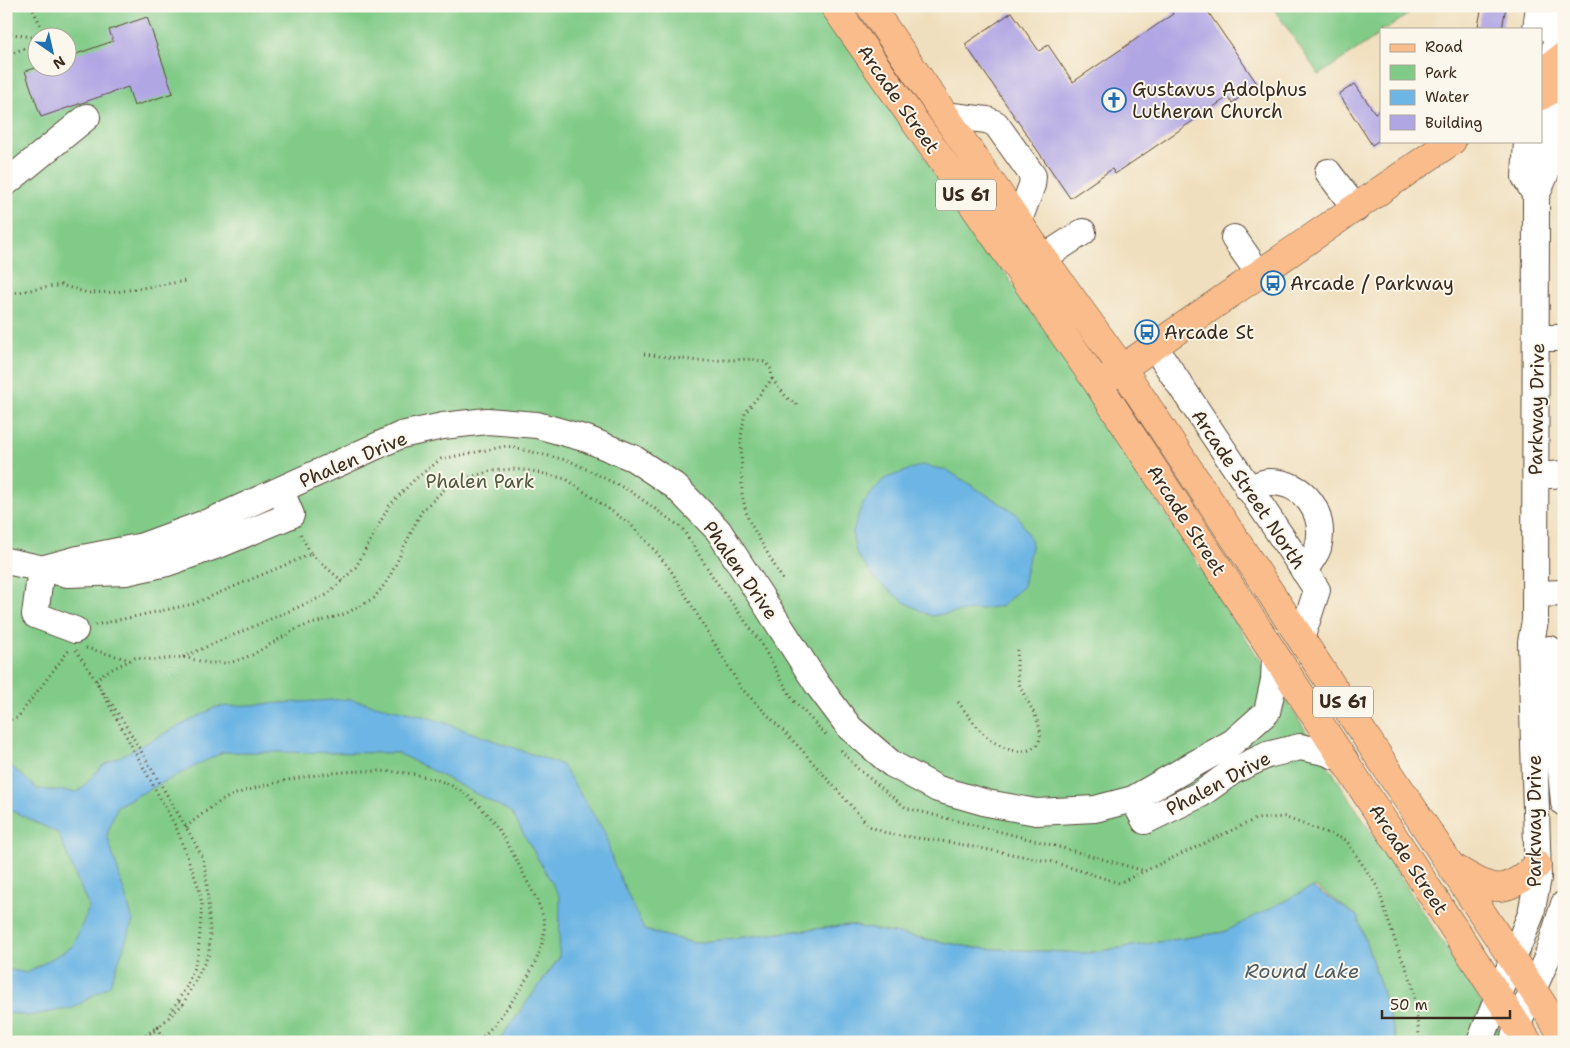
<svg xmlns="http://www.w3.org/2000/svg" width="1570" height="1048" viewBox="0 0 1570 1048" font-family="'Shantell Sans',sans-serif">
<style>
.green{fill:#81cb88;stroke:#5e7a53;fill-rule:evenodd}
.water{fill:#6cb5e4;stroke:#547081}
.building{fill:#b1a6e4}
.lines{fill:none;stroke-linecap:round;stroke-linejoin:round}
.minor-casing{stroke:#564536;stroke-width:28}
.major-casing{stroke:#564536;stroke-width:29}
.path{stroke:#564536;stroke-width:3;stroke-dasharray:1 4;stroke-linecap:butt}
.minor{stroke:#fff;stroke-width:26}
.major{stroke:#fabc8b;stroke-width:28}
.labels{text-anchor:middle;stroke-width:4;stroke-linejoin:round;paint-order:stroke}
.shield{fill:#fbf7ec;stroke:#75685c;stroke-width:1}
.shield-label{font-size:18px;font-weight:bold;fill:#3b2a1e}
.poi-label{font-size:19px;fill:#3b2a1e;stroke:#fbf7ec;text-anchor:start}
.street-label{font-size:19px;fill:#3b2a1e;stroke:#fbf7ec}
.park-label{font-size:19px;fill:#505a3e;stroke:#fbf7ec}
.water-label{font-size:20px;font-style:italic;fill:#4c5b63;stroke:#fbf7ec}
</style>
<rect width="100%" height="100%" fill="#fbf7ec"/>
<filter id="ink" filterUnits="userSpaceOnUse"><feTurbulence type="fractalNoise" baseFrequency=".02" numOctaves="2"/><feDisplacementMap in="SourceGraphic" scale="10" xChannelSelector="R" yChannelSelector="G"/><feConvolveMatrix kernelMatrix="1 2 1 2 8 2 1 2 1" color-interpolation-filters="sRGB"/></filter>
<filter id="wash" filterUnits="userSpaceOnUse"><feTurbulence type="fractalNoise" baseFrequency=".0096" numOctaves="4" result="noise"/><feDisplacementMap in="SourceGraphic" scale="20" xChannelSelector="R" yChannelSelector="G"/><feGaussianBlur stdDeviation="1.12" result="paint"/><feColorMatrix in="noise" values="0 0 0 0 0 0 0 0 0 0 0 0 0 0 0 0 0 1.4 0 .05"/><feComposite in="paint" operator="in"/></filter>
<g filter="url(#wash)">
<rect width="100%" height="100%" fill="#f0dfbe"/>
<path class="green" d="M6 6H821L1080 382 1507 1042H1397L1380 984 1357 916 1316 887 1224 932 1087 953 975 948 849 925 693 943 644 930 559 958 498 1042H6ZM38 38H68V68H38Z
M1272 6H1420L1387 29H1381V33L1319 75Z"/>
<path class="water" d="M922 465 947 470 1017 514 1032 542 1023 586 1002 606 931 616 906 603 877 581 857 555 852 534 862 504 884 479Z
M349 699 428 717 562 765 605 833 613 862 644 930 693 943 849 925 975 948 1087 953 1224 932 1312 887 1357 916 1380 984 1397 1042H498L559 958 560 897 511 812 398 753 223 752 117 806 107 835 133 921 110 985 73 1008 28 1016 6 1012V969L27 973 73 946 89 908 58 833 6 808V761L37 789 78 792 103 765 216 707Z"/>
<g id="blocks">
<path class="building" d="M1168 6H1204L1258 85 1232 103 1228 97 1115 174 1112 169 1070 198 965 44 1012 12 1039 51 1048 45 1073 82 1173 14Z
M1482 6H1506L1502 29 1478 26Z
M147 17 173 93 134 106 128 87 41 117 25 71 36 68H68V57L113 41 109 30Z
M1355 84 1375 113 1381 109V139L1372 145 1339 94Z"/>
</g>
</g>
<g filter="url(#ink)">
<use href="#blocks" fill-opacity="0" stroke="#564536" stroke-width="1"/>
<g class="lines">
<g class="minor-casing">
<path id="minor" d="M1536 29 1539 6
M944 115 987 120 996 124 1033 176 1032 185 1018 223
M1527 141 1525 177 1536 196
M1328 172 1356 209
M6 183 87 117
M1234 238 1260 275
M1043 258 1083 232
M1537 338H1564
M1154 346 1317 590 1301 639
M1536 476 1564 474
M1248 489C1254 487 1263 481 1270 482 1305 482 1327 514 1318 548 1316 555 1308 564 1304 571
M6 561 68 574 126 572 167 563 221 544 291 515 281 491
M41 569 78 559 143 546 211 521 401 435 443 426 487 421 537 425 587 439 633 458 675 486 718 530 817 684 850 728 892 764 938 789 987 803 1036 812 1095 809 1133 799 1233 742 1267 712 1274 680 1275 656
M41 569 35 615 75 630
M1535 594 1564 593
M1550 649 1564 803
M1133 799 1145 821 1201 794 1233 771 1267 755 1300 747 1325 752 1345 760
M1480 1042 1531 914 1538 878 1531 642 1535 621 1536 196 1546 173 1553 64 1560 6
M1513 1042 1517 1026 1547 958 1564 904"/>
</g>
<g class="major-casing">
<path id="major" d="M834 6 1098 384 1528 1042
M870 6 1043 258 1122 368 1564 1037
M1541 73 1564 56
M1541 96 1564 82
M1108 378 1452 141
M1456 869C1493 891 1504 897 1537 865"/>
</g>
<path class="path" d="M31 6 47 38
M6 33 38 38
M6 58 10 54 38 43
M6 294 61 285 88 293 116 292 186 281
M644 354 699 361 753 359 765 362 771 369 772 379 745 413 741 437 742 495 748 519 784 582
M772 379 787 398 799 406
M311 554 342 581 356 567 389 506 414 480 441 459 507 446 570 461 630 491 682 528 715 580 759 640 793 700 828 737
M95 625 193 604 311 554 300 533
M86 648 130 660
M76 650 96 681 176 827 199 888 202 904 198 956 187 986 168 1016
M183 657 326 595 342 581
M958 702C974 723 988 745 1015 751 1020 752 1029 751 1033 748 1054 735 1024 700 1019 683 1016 671 1017 660 1018 649
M6 721 17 718 69 650
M841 750 857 768 906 808 1041 842 1145 871
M186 827C201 815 217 801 236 794 294 774 391 759 448 784 484 800 504 836 521 869 528 884 541 904 544 921 549 959 503 1016 478 1042
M179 1001 187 1007
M158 1027 165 1042
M138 1042 160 1024
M143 1042 183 1004 209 954 210 931 206 874 203 858 186 827 122 719 96 681 104 673 135 658 158 660 183 657 208 663H230L252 655 298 628 345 614 374 598 388 580 421 512 451 483 491 471 513 469 532 471 566 479 630 524 651 546 670 569 741 688 800 748 869 826 888 834 948 842 1053 862 1119 883 1256 819 1284 817 1346 840 1378 888 1396 944 1412 982 1420 1042"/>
<use href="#minor" class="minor"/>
<use href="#major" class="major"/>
</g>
</g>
<defs>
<g id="church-ring" transform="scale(1.25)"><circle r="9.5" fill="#fbf7ec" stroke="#1f6fb2" stroke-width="1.5"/><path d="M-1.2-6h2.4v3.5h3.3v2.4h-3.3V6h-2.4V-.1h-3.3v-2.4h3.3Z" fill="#1f6fb2"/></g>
<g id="bus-ring" transform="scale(1.25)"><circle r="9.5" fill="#fbf7ec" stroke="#1f6fb2" stroke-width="1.5"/><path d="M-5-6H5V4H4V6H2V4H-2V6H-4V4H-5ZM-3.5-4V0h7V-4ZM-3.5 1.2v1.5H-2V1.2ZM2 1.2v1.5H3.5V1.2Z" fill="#1f6fb2"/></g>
</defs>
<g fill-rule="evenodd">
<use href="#church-ring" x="1114" y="100"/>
<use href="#bus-ring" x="1273" y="283"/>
<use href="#bus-ring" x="1147" y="332"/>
</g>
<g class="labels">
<g class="shield">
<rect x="936" y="179.5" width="60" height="31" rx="4"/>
<rect x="1313" y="686.5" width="60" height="31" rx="4"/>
</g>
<g class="shield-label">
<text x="966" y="201">US 61</text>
<text x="1343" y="708">US 61</text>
</g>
<g class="poi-label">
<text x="1132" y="96">Gustavus Adolphus<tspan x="1132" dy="22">Lutheran Church</tspan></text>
<text x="1290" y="290">Arcade / Parkway</text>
<text x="1164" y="339">Arcade St</text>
</g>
<g class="street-label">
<text transform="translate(899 99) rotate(55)" y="7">Arcade Street</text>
<text transform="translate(1536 409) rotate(-89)" y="7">Parkway Drive</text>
<text transform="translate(353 459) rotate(-23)" y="7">Phalen Drive</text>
<text transform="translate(1249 489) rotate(56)" y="7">Arcade Street North</text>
<text transform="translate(1187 520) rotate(57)" y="7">Arcade Street</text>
<text transform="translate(741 570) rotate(55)" y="7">Phalen Drive</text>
<text transform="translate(1218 783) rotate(-28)" y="7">Phalen Drive</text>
<text transform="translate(1534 821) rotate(-90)" y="7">Parkway Drive</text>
<text transform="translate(1409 859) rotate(57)" y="7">Arcade Street</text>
</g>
<g class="park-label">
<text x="480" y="488">Phalen Park</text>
</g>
<g class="water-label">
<text x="1302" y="978">Round Lake</text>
</g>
</g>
<rect width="1570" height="1048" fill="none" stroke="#fbf7ec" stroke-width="25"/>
<rect x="1380" y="28" width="162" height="115" fill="#fbf7ec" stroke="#aea59a"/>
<rect x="1390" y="44" width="25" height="8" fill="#fabc8b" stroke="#aea59a"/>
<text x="1425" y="52" font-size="15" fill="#3b2a1e">Road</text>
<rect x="1390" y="65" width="25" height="15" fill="#81cb88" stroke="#aea59a"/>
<text x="1425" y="78" font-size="15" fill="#3b2a1e">Park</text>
<rect x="1390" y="90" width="25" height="15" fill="#6cb5e4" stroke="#aea59a"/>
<text x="1425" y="102" font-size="15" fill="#3b2a1e">Water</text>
<rect x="1390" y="115" width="25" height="15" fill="#b1a6e4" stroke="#aea59a"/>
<text x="1425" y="128" font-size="15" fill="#3b2a1e">Building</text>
<g transform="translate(52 52) rotate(146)"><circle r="24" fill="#fbf7ec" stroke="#aea59a"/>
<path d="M0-4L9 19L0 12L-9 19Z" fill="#1f6fb2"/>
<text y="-8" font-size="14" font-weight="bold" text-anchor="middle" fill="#3b2a1e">N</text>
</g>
<path d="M1382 1010v8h128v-8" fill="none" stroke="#3b2a1e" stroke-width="2.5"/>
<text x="1390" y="1010" font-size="15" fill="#3b2a1e" stroke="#fbf7ec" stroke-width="4" paint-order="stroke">50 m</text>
</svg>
